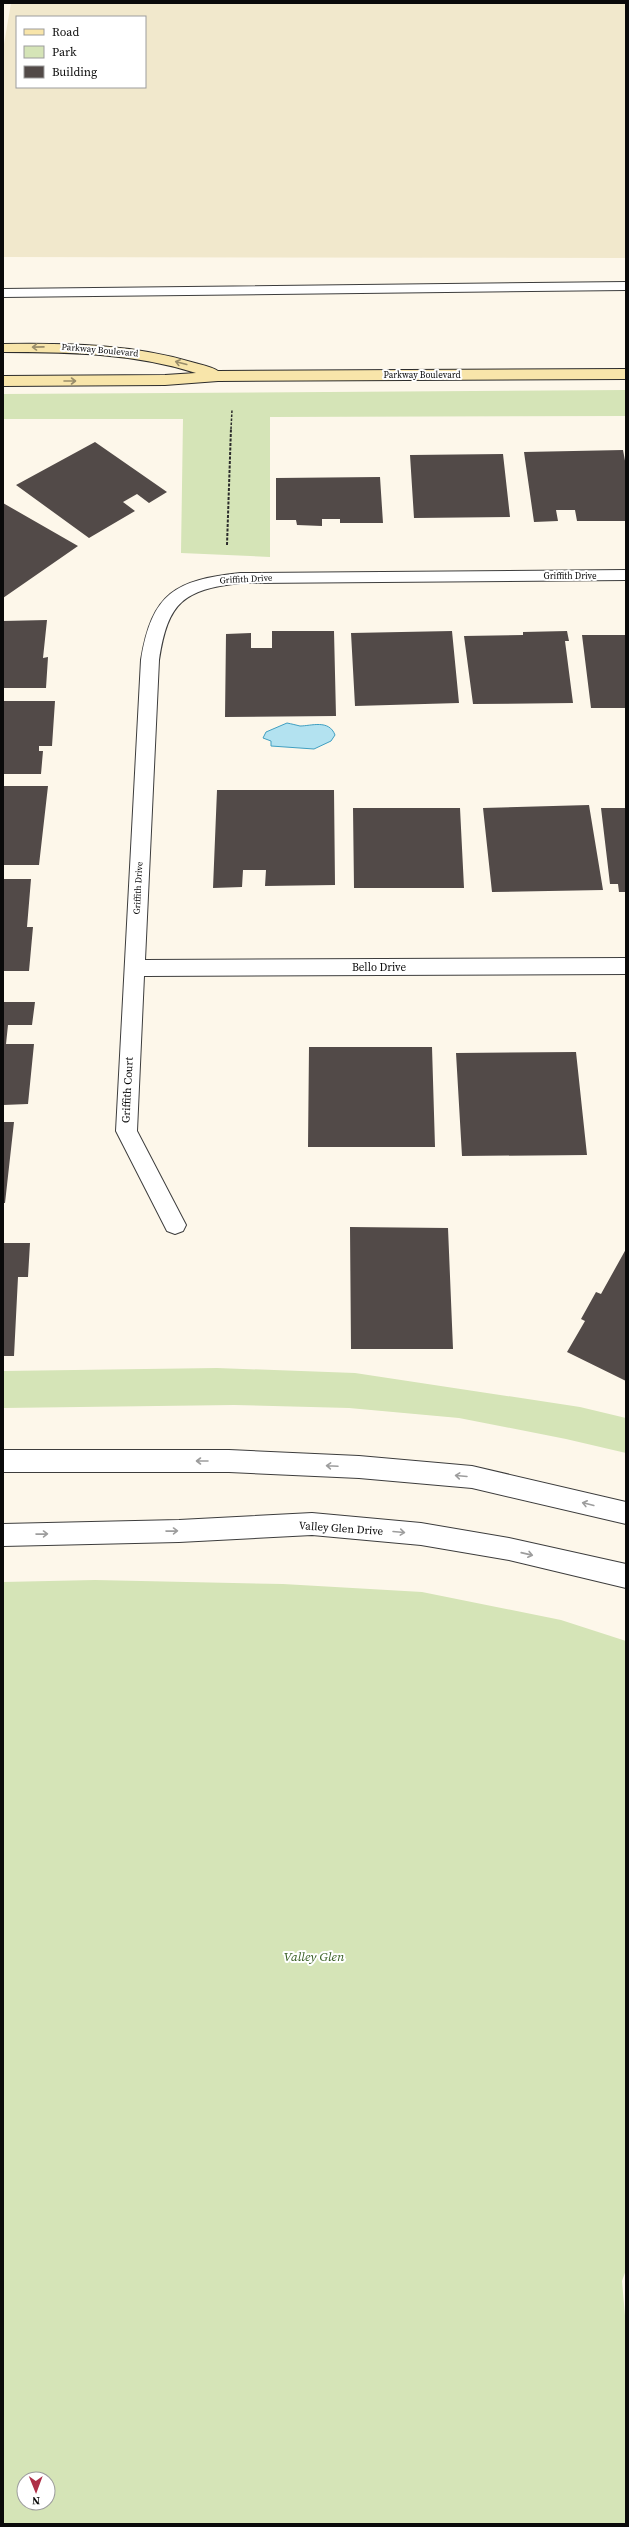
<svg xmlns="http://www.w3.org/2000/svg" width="629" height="2527" viewBox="0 0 629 2527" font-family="'Source Serif 4',serif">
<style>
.farmland{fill:#f1e8cc;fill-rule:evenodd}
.green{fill:#d5e4b7;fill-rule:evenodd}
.water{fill:#b3e2f0;stroke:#409fc1}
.building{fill:#524a48}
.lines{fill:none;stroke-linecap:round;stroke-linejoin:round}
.street-casing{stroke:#3d3d3d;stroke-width:2}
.secondary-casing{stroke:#2c2c2c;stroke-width:2}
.path-far1{stroke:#2c2c2c;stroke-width:1.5;stroke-dasharray:2.5 1.5;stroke-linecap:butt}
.path{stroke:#2c2c2c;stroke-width:2;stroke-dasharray:3 1.5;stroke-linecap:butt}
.street{fill:#fff;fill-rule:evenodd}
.secondary{fill:#f8e5aa;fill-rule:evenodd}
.oneway{stroke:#998d6a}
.oneway2{stroke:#9d9d9d}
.labels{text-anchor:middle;stroke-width:4;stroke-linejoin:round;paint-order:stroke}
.far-street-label{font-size:9px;fill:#0a0a0a;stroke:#fff}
.street-label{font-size:11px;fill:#0a0a0a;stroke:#fff}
.near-park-label{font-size:13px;font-style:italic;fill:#355c21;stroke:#fff}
</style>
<rect width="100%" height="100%" fill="#fdf7ea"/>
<path class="farmland" d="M11 3H626V258L3 257V50ZM17 17H145V87H17Z"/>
<path class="green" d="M626 390V416L270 417V557L181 553 183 419H3V394Z
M217 1368 355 1373 580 1407 626 1418V1453L566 1439 459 1418 349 1408 234 1405 3 1408V1371Z
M95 1580 283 1584 422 1592 561 1620 626 1641V2270L622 2281 626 2327V2524H3V1582ZM24 2479H48V2503H24Z"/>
<path class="water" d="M287 723C292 724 296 725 300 726 311 726 329 719 335 735L331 741 314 749 271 746V741L263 738 266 732Z"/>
<path class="building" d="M95 442 167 492 149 503 137 494 123 502 135 511 89 538 16 485Z
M623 450 626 466V521H577L575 510H556L558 521 534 522 524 452Z
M503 454 510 517 414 518 410 455Z
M380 477 383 523H340V519H322V526L297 525 296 520H276V478Z
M3 503 78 546 3 598Z
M47 620 43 658 48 657 46 688H3V621Z
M272 631H334L336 716 225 717 226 634 251 633V648H272Z
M452 631 459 703 355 706 351 633Z
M567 631 569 641H565L573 703 473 704 464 636 523 635V632Z
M582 635H626V708H591Z
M3 701H55L52 746H39V751H43L41 774H3Z
M3 786H48L39 865H3Z
M217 790H334L335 885 265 886 266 870H243L242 887 213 888Z
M589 805 603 890 492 892 483 808Z
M353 808H460L464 888H354Z
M601 808H626V892H619L618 884H610Z
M3 879H31L27 927H33L29 971H3Z
M3 1002H35L32 1025H8L6 1044H34L28 1104 3 1105Z
M309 1047H432L435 1147H308Z
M576 1052 587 1155 462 1156 456 1053Z
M3 1122H14L5 1203H3Z
M350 1227 448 1228 453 1349H351Z
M3 1243H30L28 1277H18L14 1356H3Z
M626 1249V1381L567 1352 585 1321 581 1319 596 1292 601 1294Z"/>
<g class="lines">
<g class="street-casing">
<path id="street" d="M626 282V290L3 297V289Z
M626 570V580L240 583C183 590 168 602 159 660L145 960 626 958V974L144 976 137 1131 186 1225 183 1231 175 1234 167 1231 116 1131 141 660C152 593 175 580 240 573Z
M3 1450H229L359 1456 472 1466 626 1502V1524L472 1488 359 1478 229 1472H3Z
M312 1513 421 1523 509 1538 626 1564V1588L509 1560 421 1545 312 1535 179 1542 3 1546V1524L179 1520Z"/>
</g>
<g class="secondary-casing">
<path id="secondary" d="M3 344C67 343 133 344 195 363 202 365 212 367 218 371L626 369V379L218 381 165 385 3 386V376L165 375 196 373C133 353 68 352 3 352Z"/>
</g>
<path class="path-far1" d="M231 429 232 410"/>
<path class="path" d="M227 545 231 428"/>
<use href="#street" class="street"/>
<use href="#secondary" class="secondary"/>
</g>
<defs><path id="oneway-shaft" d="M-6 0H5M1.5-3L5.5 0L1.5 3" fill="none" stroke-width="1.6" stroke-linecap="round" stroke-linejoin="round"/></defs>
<g class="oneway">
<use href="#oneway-shaft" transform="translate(38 347) rotate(179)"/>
<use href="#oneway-shaft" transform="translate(181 363) rotate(-165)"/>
<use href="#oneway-shaft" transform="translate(70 381)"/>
</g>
<g class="oneway2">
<use href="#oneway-shaft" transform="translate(202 1461) rotate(-180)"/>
<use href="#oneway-shaft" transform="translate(332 1466) rotate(-177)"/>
<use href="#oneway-shaft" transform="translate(461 1476) rotate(-175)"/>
<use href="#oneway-shaft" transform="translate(588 1504) rotate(-166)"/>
<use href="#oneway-shaft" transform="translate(172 1531) rotate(-1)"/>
<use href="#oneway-shaft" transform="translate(399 1532) rotate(5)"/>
<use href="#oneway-shaft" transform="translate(42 1534) rotate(-1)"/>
<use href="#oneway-shaft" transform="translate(527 1554) rotate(13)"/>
</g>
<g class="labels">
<g class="far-street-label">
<text transform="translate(100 350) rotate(5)" y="3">Parkway Boulevard</text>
<text x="422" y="378">Parkway Boulevard</text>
<text x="570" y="579">Griffith Drive</text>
<text transform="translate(246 579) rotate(-3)" y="3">Griffith Drive</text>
<text transform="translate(138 888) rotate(-87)" y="3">Griffith Drive</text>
</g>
<g class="street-label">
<text x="379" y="971">Bello Drive</text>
<text transform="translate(127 1090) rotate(-87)" y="4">Griffith Court</text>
<text transform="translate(341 1528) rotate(4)" y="4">Valley Glen Drive</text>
</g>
<g class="near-park-label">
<text x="314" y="1961">Valley Glen</text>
</g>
</g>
<rect width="629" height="2527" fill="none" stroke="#0a0a0a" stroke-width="8"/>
<rect x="16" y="16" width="130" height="72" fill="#ffffff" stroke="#9d9d9d"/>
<rect x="24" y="29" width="20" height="6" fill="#f8e5aa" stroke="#9d9d9d"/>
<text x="52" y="36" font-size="12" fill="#0a0a0a">Road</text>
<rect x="24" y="46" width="20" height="12" fill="#d5e4b7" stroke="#9d9d9d"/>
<text x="52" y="56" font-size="12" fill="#0a0a0a">Park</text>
<rect x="24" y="66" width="20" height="12" fill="#524a48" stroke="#9d9d9d"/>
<text x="52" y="76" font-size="12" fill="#0a0a0a">Building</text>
<g transform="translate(36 2491) rotate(179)"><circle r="19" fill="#ffffff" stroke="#9d9d9d"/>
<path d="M0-3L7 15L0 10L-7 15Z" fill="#ae2f47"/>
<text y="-6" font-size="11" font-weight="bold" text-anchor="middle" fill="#0a0a0a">N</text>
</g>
</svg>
